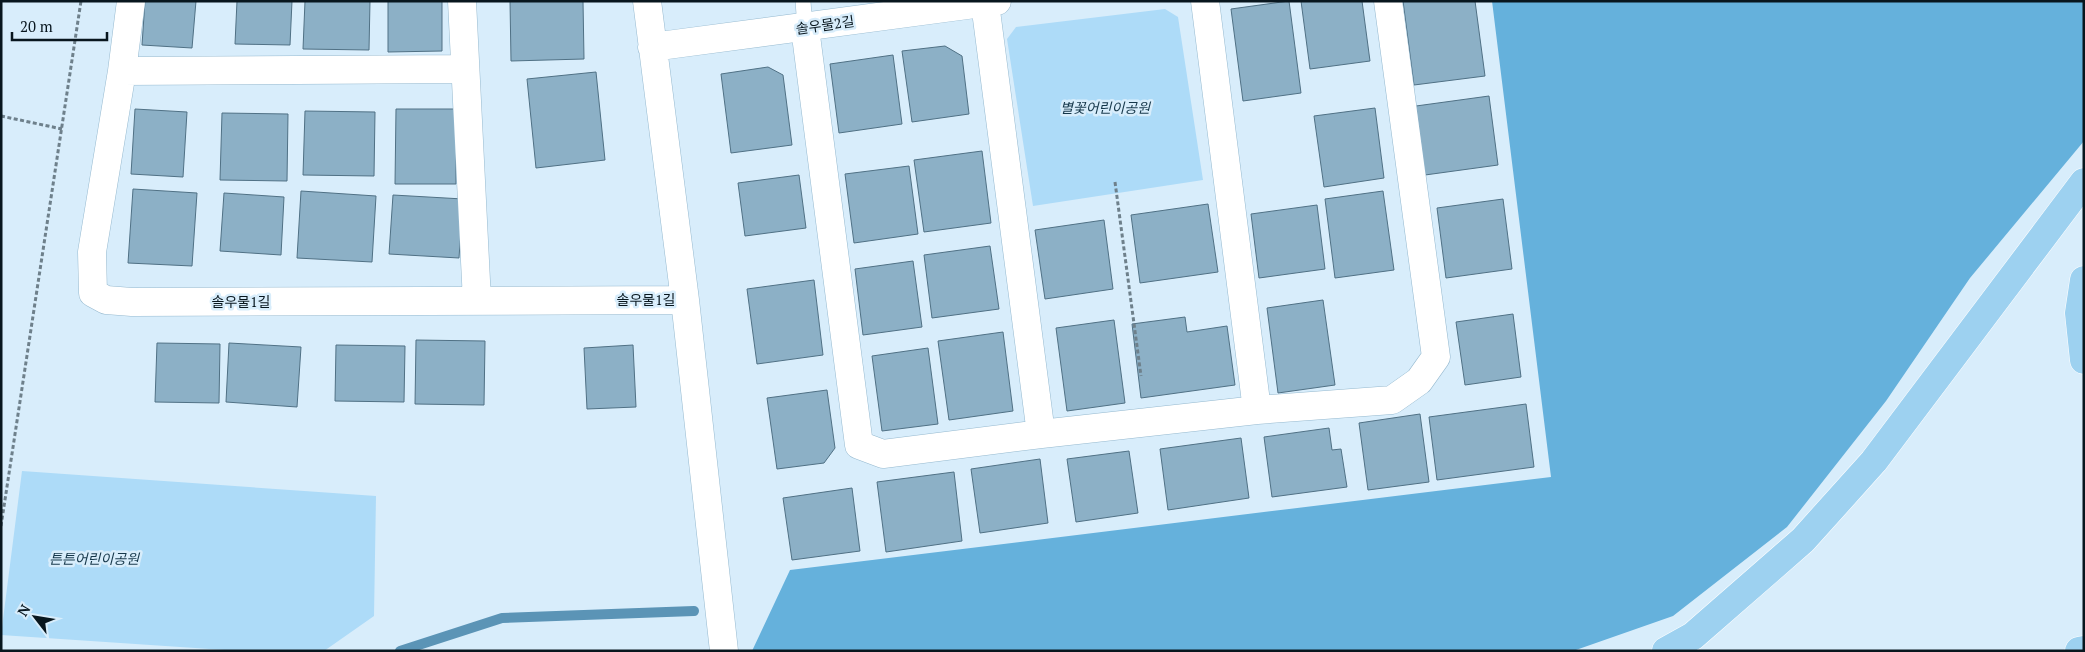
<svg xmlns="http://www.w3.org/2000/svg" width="2085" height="652" viewBox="0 0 2085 652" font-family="'PT Serif','Noto Sans KR',serif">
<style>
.green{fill:#addbf8}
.forest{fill:#65b1dc}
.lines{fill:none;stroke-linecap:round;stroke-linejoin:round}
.stream{stroke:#5b94b6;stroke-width:10}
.building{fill:#8cb0c6;stroke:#507185}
.service-casing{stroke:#95b9cf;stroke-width:16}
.minor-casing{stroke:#95b9cf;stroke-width:29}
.motorway-casing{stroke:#fff;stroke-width:29}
.path{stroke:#6e808b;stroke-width:3;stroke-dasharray:4 2.5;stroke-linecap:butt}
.service{stroke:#fff;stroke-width:15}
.minor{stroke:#fff;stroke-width:28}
.motorway{stroke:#9dd1f0;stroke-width:28}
.labels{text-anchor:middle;stroke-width:5;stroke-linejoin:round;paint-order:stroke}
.street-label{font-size:14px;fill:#08161e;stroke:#d8edfb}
.park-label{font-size:14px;font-style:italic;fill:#15374a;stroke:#d8edfb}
</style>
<rect width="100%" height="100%" fill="#d8edfb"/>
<path class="green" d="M1165 9 1178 17 1203 180 1033 206 1007 39 1016 27Z
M22 471 376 496 374 616 324 651H240L1 635Z"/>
<path class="forest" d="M1492 1H2084V141L1970 278 1886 401 1787 527 1673 616 1573 651H752L790 570 1551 477Z"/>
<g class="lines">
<path class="stream" d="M400 651 502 618 694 611"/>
</g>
<path class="building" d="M145 1H196L192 48 142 45Z
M237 1H292L290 45 235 44Z
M305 1H370L369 50 303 49Z
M388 1H442V51L388 52Z
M510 1H583L584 59 511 61Z
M1289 1 1301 93 1243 101 1231 9Z
M1301 1H1362L1370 61 1310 69Z
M1403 1H1475L1485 76 1414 85Z
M945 46 962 56 969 114 912 122 902 51Z
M893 55 902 124 839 133 830 64Z
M768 67 783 75 792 145 731 153 721 74Z
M596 72 605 160 536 168 527 79Z
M1489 96 1498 165 1425 175 1416 106Z
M1375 108 1384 178 1324 187 1314 116Z
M135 109 187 112 183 177 131 174Z
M396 109H456V184H395Z
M305 111 375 112 374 176 303 175Z
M222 113 288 114 287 181 220 180Z
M982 151 991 223 924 232 914 160Z
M909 166 918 234 854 243 845 174Z
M799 175 806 228 745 236 738 183Z
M133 189 197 193 192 266 128 263Z
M301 191 376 196 372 262 297 258Z
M1383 191 1394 270 1335 278 1325 199Z
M224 193 284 197 281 255 220 251Z
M393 195 463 199 459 258 389 254Z
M1503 199 1512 269 1446 278 1437 208Z
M1208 204 1218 272 1140 283 1131 215Z
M1317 205 1325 269 1259 278 1251 214Z
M1104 220 1113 289 1045 299 1035 230Z
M990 246 999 309 932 318 924 255Z
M913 261 922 327 863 335 855 269Z
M814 280 823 355 757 364 747 289Z
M1323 300 1335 385 1278 393 1267 308Z
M1513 314 1521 377 1465 385 1456 322Z
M1185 317 1187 332 1227 326 1235 385 1141 398 1132 324Z
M1114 320 1125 403 1067 411 1056 328Z
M1003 332 1013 411 949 420 938 341Z
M416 340 485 341 484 405 415 404Z
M157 343 220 344 219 403 155 402Z
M229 343 301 347 297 407 226 402Z
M336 345 405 346 404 402 335 401Z
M633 345 636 407 587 409 584 348Z
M928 348 938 424 882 431 872 356Z
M827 390 835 448 824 463 777 469 767 398Z
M1526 404 1534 467 1437 480 1429 417Z
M1420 414 1429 482 1368 490 1359 423Z
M1329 428 1332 450 1341 449 1347 487 1272 497 1264 437Z
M1241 438 1249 498 1168 510 1160 449Z
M1129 451 1138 513 1076 522 1067 459Z
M1040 459 1048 523 980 533 971 469Z
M954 472 962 541 886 552 877 482Z
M852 488 860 551 792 560 783 498Z"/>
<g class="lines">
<g class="service-casing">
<path id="service" d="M803 1 805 28"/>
</g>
<g class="minor-casing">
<path id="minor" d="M131 1 122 71 92 252 93 293 106 300 132 302 685 300
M462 1 477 301
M647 1 685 300 724 651
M1205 1 1257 410
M985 3 1041 434
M805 28 859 445 883 454 1041 434 1257 410 1392 400 1419 381 1436 357 1388 1
M652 47 997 1
M122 71 465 69"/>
</g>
<g class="motorway-casing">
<path id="motorway" d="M2084 280 2079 313 2084 360
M1666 651 1693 636 1803 540 1874 461 2084 182
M2079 651 2084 650"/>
</g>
<path class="path" d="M1 116 62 129
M1115 182 1141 376
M1 526 81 1"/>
<use href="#service" class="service"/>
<use href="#minor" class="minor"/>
<use href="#motorway" class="motorway"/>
</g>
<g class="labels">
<g class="street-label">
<text transform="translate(825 25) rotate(-8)" y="5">솔우물2길</text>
<text x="646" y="305">솔우물1길</text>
<text x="241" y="307">솔우물1길</text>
</g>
<g class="park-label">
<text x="1105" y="113">별꽃어린이공원</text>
<text x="94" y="564">튼튼어린이공원</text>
</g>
</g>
<rect width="2085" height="652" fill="none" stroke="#08161e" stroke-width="5"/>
<g transform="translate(35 617) rotate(301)" stroke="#d8edfb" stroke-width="4" paint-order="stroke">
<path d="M0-4L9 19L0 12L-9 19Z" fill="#08161e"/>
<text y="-8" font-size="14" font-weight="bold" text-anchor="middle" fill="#08161e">N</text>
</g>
<path d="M12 32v8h95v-8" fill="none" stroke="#08161e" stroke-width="2.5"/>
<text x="20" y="32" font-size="15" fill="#08161e" stroke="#d8edfb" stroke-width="4" paint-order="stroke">20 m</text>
</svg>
